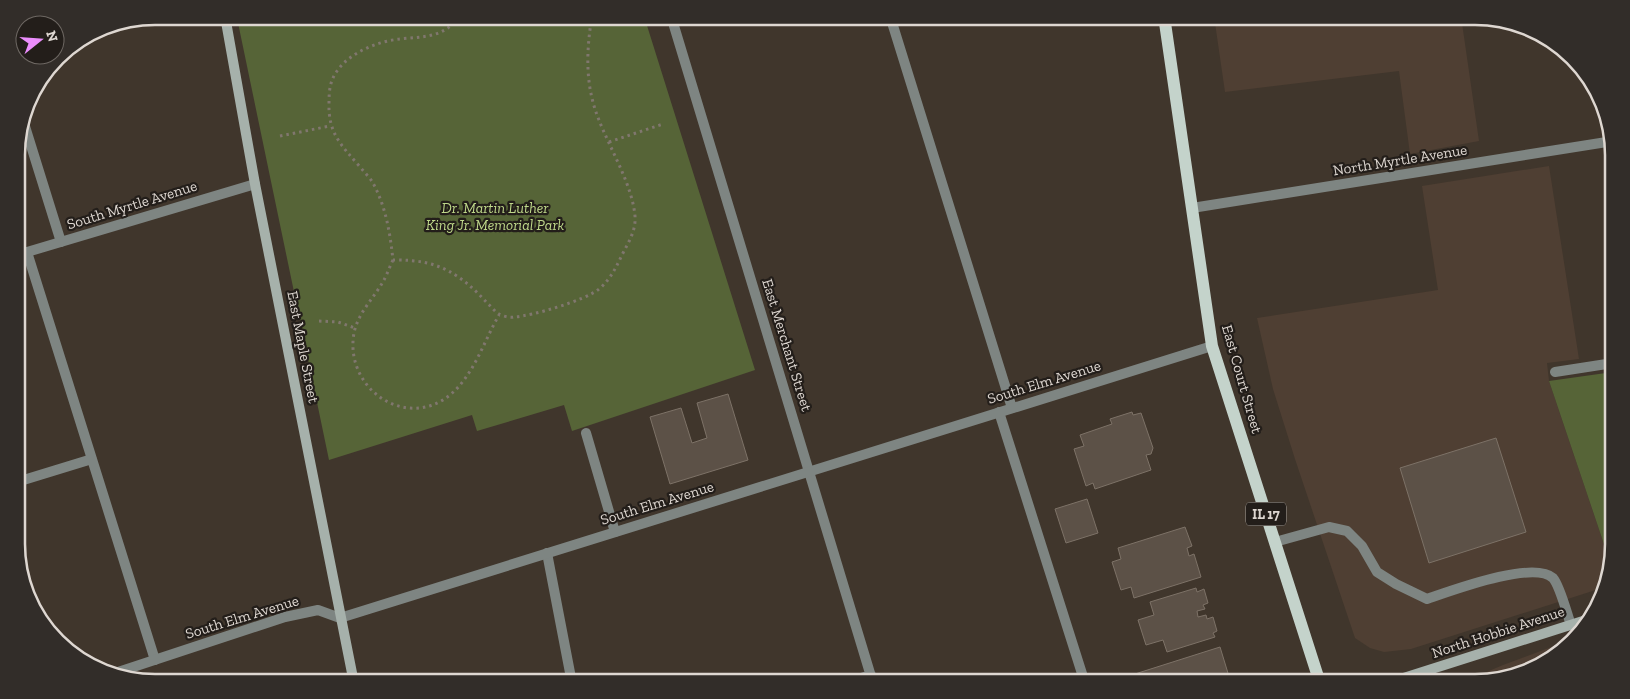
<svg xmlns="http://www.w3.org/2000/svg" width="1630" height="699" viewBox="0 0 1630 699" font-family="'Zilla Slab',serif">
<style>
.commercial{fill:#4f3f33}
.green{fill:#566437}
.building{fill:#5c5147;stroke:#7d7267}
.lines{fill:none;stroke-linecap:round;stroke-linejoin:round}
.path{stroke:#80776e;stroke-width:3;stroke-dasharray:2.5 4;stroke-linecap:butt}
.service{stroke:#7e8582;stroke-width:10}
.minor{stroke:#7e8582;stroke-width:10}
.tertiary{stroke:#7e8582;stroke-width:10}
.secondary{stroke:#a6b1ab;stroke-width:10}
.primary{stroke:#c4d3cb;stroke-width:12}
.labels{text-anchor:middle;stroke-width:4.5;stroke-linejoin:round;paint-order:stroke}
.shield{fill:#231e1a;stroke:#a6a09a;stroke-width:1}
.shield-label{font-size:14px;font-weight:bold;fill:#ded7d1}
.street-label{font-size:15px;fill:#ded7d1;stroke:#231e1a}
.park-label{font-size:15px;font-style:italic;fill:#bfd88a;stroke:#231e1a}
.rim{fill:none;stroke:#ded7d1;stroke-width:2.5}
</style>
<rect width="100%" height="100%" fill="#40362c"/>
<path class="commercial" d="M1214 16H1461L1479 141 1410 154 1399 71 1225 92Z
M1549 166 1579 359 1547 363 1549 381 1610 562 1605 587 1411 649 1384 652 1370 648 1355 638 1295 459 1273 389 1257 318 1438 290 1422 186Z
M1570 640 1559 654 1484 682H1463L1503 665Z"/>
<path class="green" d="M242 16H644L755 370 572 431 564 405 477 431 472 415 329 460 237 18Z
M1613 372 1614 544 1610 562 1549 381Z"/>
<path class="building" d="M728 394 748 460 670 484 650 417 681 408 692 443 707 438 697 403Z
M1132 412 1133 415 1141 413 1153 448 1151 454 1146 455 1151 470 1095 489 1093 483 1086 486 1074 449 1084 446 1080 435 1112 424 1110 419Z
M1496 438 1526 532 1429 563 1400 468Z
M1087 499 1098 533 1066 543 1055 509Z
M1185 527 1192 546 1187 548 1189 556 1194 554 1201 577 1134 598 1131 587 1121 590 1112 562 1121 559 1118 548Z
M1196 588 1197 592 1204 589 1208 603 1203 605 1205 609 1197 611 1198 617 1206 615 1207 619 1213 617 1217 631 1213 633 1215 637 1167 652 1163 640 1146 645 1138 620 1154 615 1150 602Z
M1220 647 1231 683H1117L1116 680Z"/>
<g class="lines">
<path class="path" d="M457 16C454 20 451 25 448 28 433 38 417 37 400 39 379 41 350 52 337 71 330 81 329 90 329 103 328 134 342 146 361 168 365 173 370 178 373 183 386 207 390 233 393 260 418 260 435 262 457 276 469 284 479 294 488 304 492 307 495 312 499 314 502 316 510 318 514 317 532 316 586 300 599 289 612 278 617 265 624 251 630 240 636 229 635 216 632 184 610 149 599 120 585 86 586 52 592 16
M280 136 330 126
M609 142 663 124
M393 260C390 266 388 272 385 278 376 296 358 312 354 333 344 388 405 431 450 395 474 375 484 341 499 315
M319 321 338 322 355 328"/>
<path class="service" d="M890 16 1012 408
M23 120 61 242
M27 252 155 660
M1555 372 1613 363
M999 412 1085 683
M586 433 615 532
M17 482 92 459
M1275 542 1329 527 1347 531 1362 546 1377 572 1396 584 1427 599C1451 591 1533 560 1553 578 1560 586 1567 614 1571 625
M547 553 572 683"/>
<path class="minor" d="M671 16 873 683
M1192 208 1613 141
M17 255 255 184
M844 683 871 675"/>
<path class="tertiary" d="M112 674 285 617 318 610 340 618 1212 346"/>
<path class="secondary" d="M225 16 255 184 354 683
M1391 682 1586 620"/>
<path class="primary" d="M1164 16 1212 346 1320 683"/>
</g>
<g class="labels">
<rect class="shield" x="1246" y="502.5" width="40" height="23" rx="4"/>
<g class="shield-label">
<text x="1266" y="519">IL 17</text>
</g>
<g class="street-label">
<text transform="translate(1400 160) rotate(-9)" y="5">North Myrtle Avenue</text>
<text transform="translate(132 205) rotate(-17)" y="5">South Myrtle Avenue</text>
<text transform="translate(787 345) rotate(73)" y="5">East Merchant Street</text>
<text transform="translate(303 347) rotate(79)" y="5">East Maple Street</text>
<text transform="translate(1242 379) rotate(74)" y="5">East Court Street</text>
<text transform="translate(1044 382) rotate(-17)" y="5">South Elm Avenue</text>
<text transform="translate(657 503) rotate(-17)" y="5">South Elm Avenue</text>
<text transform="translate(242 617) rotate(-17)" y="5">South Elm Avenue</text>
<text transform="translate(1498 632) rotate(-18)" y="5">North Hobbie Avenue</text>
</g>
<g class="park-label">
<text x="495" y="213">Dr. Martin Luther<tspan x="495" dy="17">King Jr. Memorial Park</tspan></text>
</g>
</g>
<path d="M0 0H1630V699H0ZM155 25H1475A130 130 0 0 1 1605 155V544A130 130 0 0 1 1475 674H155A130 130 0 0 1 25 544V155A130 130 0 0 1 155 25Z" fill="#322d29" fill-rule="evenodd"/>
<path class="rim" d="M155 25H1475A130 130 0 0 1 1605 155V544A130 130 0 0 1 1475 674H155A130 130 0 0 1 25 544V155A130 130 0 0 1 155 25Z"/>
<g transform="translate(40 40) rotate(73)"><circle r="24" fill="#231e1a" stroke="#6e6863"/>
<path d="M0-4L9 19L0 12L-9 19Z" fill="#eb8dfc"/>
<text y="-8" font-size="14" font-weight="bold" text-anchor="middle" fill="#ded7d1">N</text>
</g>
</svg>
